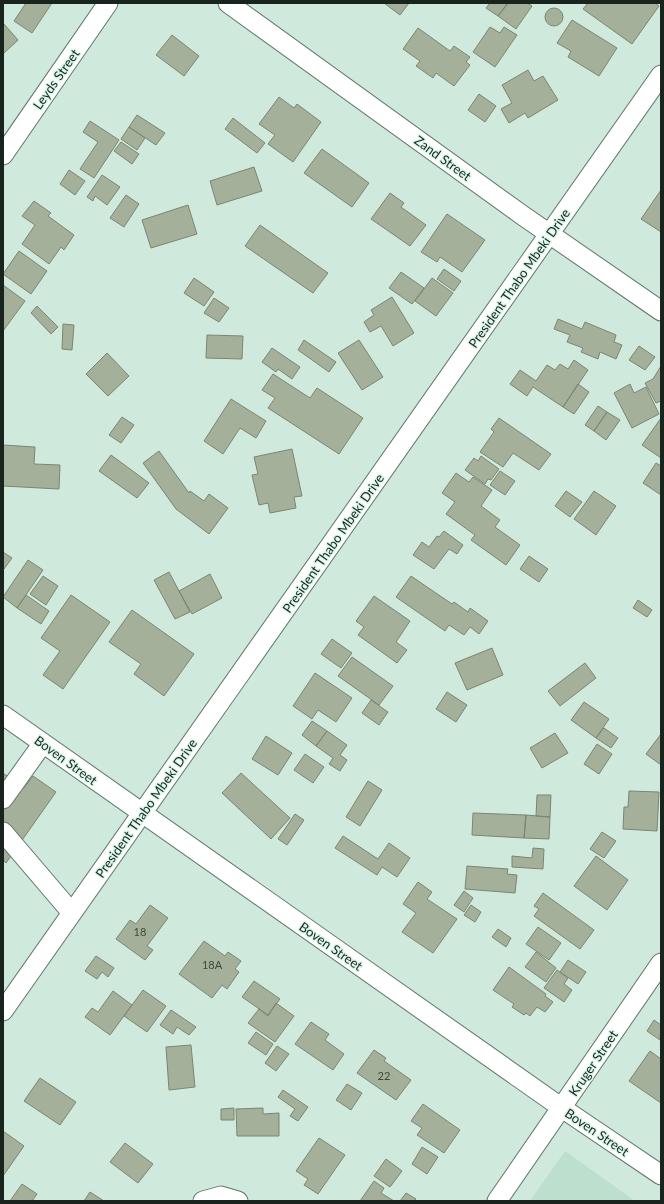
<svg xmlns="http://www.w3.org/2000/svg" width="664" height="1204" viewBox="0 0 664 1204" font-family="Lato,sans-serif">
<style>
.built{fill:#bde0ce}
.building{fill:#a5b09a;stroke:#7b8671}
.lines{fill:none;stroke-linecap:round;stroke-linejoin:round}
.minor-casing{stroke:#5e766a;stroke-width:21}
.minor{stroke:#fff;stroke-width:19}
.labels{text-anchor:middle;stroke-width:3;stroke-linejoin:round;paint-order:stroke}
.number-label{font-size:11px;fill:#3d473e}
.street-label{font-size:13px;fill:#1a241f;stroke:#dcf8ea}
</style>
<rect width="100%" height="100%" fill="#cfeadc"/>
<path class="built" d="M565 1151 635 1201H530Z"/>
<path class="building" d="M26 3H52L32 33 14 21Z
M384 3H409L400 15Z
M490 3H508L498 16 486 8Z
M508 3H527L532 6 516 29 498 16Z
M588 3H655L659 6 632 44 583 9Z
M545 17a9 9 0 1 1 18 0a9 9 0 1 1-18 0Z
M572 20 617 48 599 76 568 57 571 51 557 43Z
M4 24 18 40 3 54V25Z
M490 27 500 33 504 27 517 35 495 67 473 52Z
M418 28 450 51 454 46 470 57 466 62 470 65 454 86 436 73 433 78 416 66 420 61 403 49Z
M172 35 199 56 184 76 156 55Z
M528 70 534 81 543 76 558 100 528 118 525 113 509 123 501 109 512 103 502 85Z
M479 94 496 106 485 122 468 110Z
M279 97 294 108 297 104 321 122 293 162 268 144 275 135 259 124Z
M137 115 165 133 156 145 129 127Z
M233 118 265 143 257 153 225 129Z
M90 121 119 140 94 178 80 169 98 142 83 132Z
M129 127 145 138 137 150 121 139Z
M121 142 139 154 132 164 114 151Z
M322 149 369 183 352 207 304 173Z
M254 167 262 191 217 205 210 181Z
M69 170 85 181 75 195 60 184Z
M102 175 120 187 107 205 95 196 93 201 87 197Z
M661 190V232L641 219Z
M390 193 404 203 401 207 426 225 410 246 371 219Z
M126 195 139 204 124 227 110 218Z
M34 201 51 213 48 216 74 235 64 250 61 247 49 264 22 244 35 225 22 216Z
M188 205 197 234 151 248 142 220Z
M447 214 485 240 462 272 440 257 437 262 421 252Z
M260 225 328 273 313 293 245 246Z
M19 251 47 271 31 294 3 274Z
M444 269 461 281 454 291 437 279Z
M401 272 424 288 412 304 389 288Z
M194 278 214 292 204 306 184 293Z
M432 278 453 293 436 316 415 301Z
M3 285 25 301 3 331Z
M392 297 414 333 393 346 381 326 370 332 364 322 374 315 371 310Z
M214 298 229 308 219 322 204 313Z
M37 306 58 327 51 334 31 313Z
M558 319 582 329 585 322 616 335 614 342 622 345 616 359 600 352 598 359 581 352 583 348 567 342 570 335 554 329Z
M63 324 74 325 72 350 62 349Z
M207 335 243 336 242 359 206 358Z
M304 340 336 362 329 372 298 350Z
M359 340 383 377 362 390 338 353Z
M639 346 655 357 645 370 629 360Z
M272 348 300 367 292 379 278 369 276 372 262 362Z
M107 353 129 376 108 396 86 374Z
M574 360 588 370 563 407 533 387 527 396 510 384 520 370 536 381 547 365 555 370 560 364 568 369Z
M661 366V401L656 403 645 383 653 379Z
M273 374 310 398 317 388 363 418 339 454 268 408 275 398 262 390Z
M578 384 589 392 574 414 563 407Z
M630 384 634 393 646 387 659 414 632 428 614 393Z
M231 399 266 421 256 438 240 428 223 454 204 441Z
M598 406 607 412 594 431 585 425Z
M607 412 620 420 606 440 594 431Z
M122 417 134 425 121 443 109 435Z
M499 418 551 454 539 470 513 453 503 467 480 452 494 432 491 429Z
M661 418V458L642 445Z
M3 445 35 447 34 464 60 465 59 489 3 486Z
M292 449 302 496 294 497 296 508 270 513 268 503 259 505 252 475 258 474 254 457Z
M159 451 189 493 190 491 204 501 209 494 228 508 209 534 176 509 143 463Z
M111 455 149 483 137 498 99 471Z
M481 456 499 469 491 480 488 479 485 484 465 470 474 458 478 461Z
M656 463 661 466V495L643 483Z
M500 471 515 481 505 495 490 485Z
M456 473 469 482 473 477 492 490 481 506 500 520 495 527 520 545 506 565 471 540 475 535 446 514 455 502 442 493Z
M566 491 582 502 570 517 555 506Z
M594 491 616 506 596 535 574 519Z
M444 531 463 545 457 554 449 549 434 569 413 555 422 542 429 547 437 536 439 537Z
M3 552 12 558 4 569 3 568Z
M529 556 548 569 539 582 520 569Z
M28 560 43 570 17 608 3 597Z
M169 572 190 612 175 619 154 580Z
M210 574 222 598 192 614 179 591Z
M43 576 58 586 46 605 30 594Z
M411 576 452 604 454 602 468 612 470 608 488 621 479 634 470 627 464 635 449 625 445 631 396 597Z
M26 595 49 611 41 624 17 608Z
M71 595 110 622 63 689 43 675 60 651 41 638Z
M374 596 410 621 396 642 407 650 397 663 358 635 364 627 356 621Z
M638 600 652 610 647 617 633 608Z
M132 610 194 654 164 696 134 674 141 664 109 642Z
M332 639 352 653 341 668 321 654Z
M492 648 503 675 467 690 455 663Z
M352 657 393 686 379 705 338 676Z
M585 663 596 678 560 706 548 691Z
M315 673 352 698 336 722 318 710 312 719 293 706Z
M447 692 467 705 456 722 436 709Z
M371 700 388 712 379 725 362 713Z
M584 702 609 719 596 738 571 720Z
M312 721 327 731 316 746 302 735Z
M604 728 618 738 611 748 596 738Z
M327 731 347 745 340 755 347 760 340 771 329 764 333 758 316 746Z
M555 733 568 753 542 768 530 748Z
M661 734V765L646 754Z
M266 736 292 753 278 775 252 759Z
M597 744 612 754 599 774 584 764Z
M305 754 324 767 313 783 294 770Z
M3 773 24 788 33 776 56 792 6 863 3 860Z
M241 773 290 818 271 839 222 793Z
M368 781 382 790 360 826 346 817Z
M629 791 659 792 657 831 623 829 624 807H628Z
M537 795H551L550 817 536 816Z
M473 813 526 815 524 838 472 835Z
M295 814 304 820 287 845 278 839Z
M526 815 550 817 549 839 524 838Z
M602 832 616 841 604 858 590 849Z
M343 836 378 859 389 843 410 858 397 877 382 867 377 875 335 848Z
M533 848 544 849 543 869 512 867V856L532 858Z
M596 856 628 880 607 910 574 886Z
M467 866 508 869 507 874 517 875 515 893 465 889Z
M418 882 432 892 427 899 457 919 433 953 402 932 416 913 403 904Z
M464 891 473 898 464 912 454 905Z
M543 893 594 930 580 949 534 916 539 909 534 906Z
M150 905 168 918 147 946 153 950 145 960 116 939 130 920 136 924Z
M471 905 481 912 475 922 464 915Z
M538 927 561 943 549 960 526 944Z
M498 929 511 938 506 947 492 937Z
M204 941 225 956 228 952 241 961 235 969 239 972 227 989 222 985 212 998 179 974Z
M536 952 556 968 546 982 525 967Z
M96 956 114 968 108 977 102 972 97 979 85 971Z
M568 960 586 972 578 984 560 972Z
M509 967 546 994 545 996 553 1002 545 1012 537 1007 530 1016 526 1013 524 1015 512 1007 514 1004 493 990Z
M557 970 568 978 564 984 572 990 564 1002 544 988Z
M254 981 280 999 268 1015 242 997Z
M143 990 166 1006 147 1032 124 1016Z
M113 991 132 1005 110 1035 85 1017 92 1008 98 1012Z
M276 1003 294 1016 275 1042 248 1023 259 1009 268 1016Z
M171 1010 196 1027 189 1035 177 1027 173 1034 160 1025Z
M654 1020 661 1025 660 1040 647 1031Z
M311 1022 329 1034 325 1040 344 1054 333 1070 295 1044Z
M256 1032 273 1044 266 1055 248 1043Z
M191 1045 195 1087 169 1090 166 1047Z
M277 1046 289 1054 276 1071 265 1063Z
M374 1050 386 1058 384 1061 411 1080 396 1100 357 1073Z
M650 1051 661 1059V1103L629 1081Z
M40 1078 76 1102 60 1125 24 1101Z
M347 1084 362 1093 351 1110 336 1100Z
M283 1090 308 1107 298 1121 290 1116 295 1109 278 1097Z
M423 1104 460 1130 444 1153 417 1135 422 1128 411 1121Z
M234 1108V1120H221V1109Z
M263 1108V1114L279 1113V1136H237L236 1109Z
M3 1131 24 1146 3 1176Z
M319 1138 345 1155 318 1194 304 1185 308 1179 296 1171Z
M125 1143 153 1164 138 1183 110 1162Z
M422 1147 438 1157 427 1174 412 1164Z
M386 1159 402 1171 390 1187 374 1176Z
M374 1181 384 1188 381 1193 394 1201H360Z
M22 1184 37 1194 32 1201H10Z
M90 1192 104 1201H84Z
M406 1193 416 1199 414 1201H400Z"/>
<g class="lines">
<g class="minor-casing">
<path id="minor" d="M228 3 522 215 661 311
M3 155 108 3
M3 715 562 1108 661 1175
M3 799 43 743
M3 832 72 913
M3 1011 661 75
M203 1201 221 1196 238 1201
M497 1201 661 963"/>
</g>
<use href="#minor" class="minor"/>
</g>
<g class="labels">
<g class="number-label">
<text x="140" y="936">18</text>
<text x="212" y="969">18A</text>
<text x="384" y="1080">22</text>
</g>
<g class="street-label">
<text transform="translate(56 79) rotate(-55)" y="5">Leyds Street</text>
<text transform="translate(443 158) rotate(36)" y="5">Zand Street</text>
<text transform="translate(519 278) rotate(-55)" y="5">President Thabo Mbeki Drive</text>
<text transform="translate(333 543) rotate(-55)" y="5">President Thabo Mbeki Drive</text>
<text transform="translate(66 760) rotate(36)" y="5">Boven Street</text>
<text transform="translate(146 808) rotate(-55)" y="5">President Thabo Mbeki Drive</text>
<text transform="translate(331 946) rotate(35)" y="5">Boven Street</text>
<text transform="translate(593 1063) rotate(-56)" y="5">Kruger Street</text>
<text transform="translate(597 1132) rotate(34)" y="5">Boven Street</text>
</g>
</g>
<rect width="664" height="1204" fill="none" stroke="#1a241f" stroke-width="8"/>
</svg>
